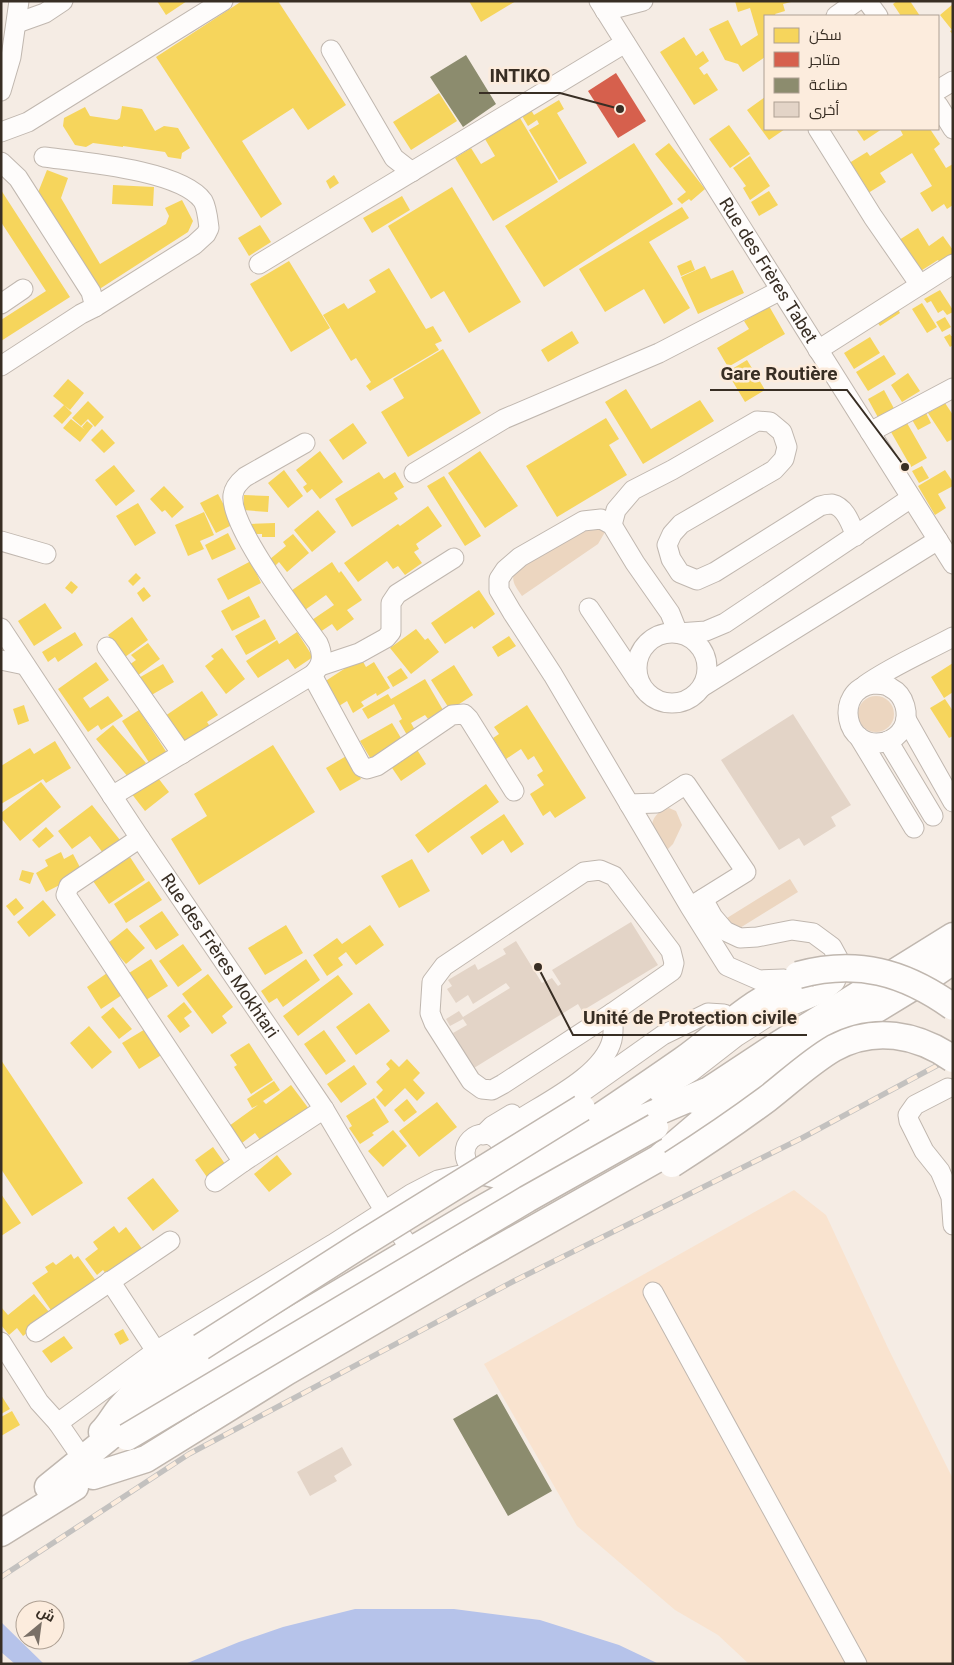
<svg xmlns="http://www.w3.org/2000/svg" width="954" height="1665" viewBox="0 0 954 1665" font-family="Roboto,Cairo,sans-serif">
<style>
.built{fill:#f9e3cf}
.green{fill:#ecd6c0}
.water{fill:#b6c3ea}
.homes{fill:#f6d55c}
.shops{fill:#d6604d}
.industry{fill:#8c8c6e}
.building{fill:#e3d4c7}
.lines{fill:none;stroke-linecap:round;stroke-linejoin:round}
.minor-casing{stroke:#c0b7af;stroke-width:21}
.highway-casing{stroke:#c0b7af;stroke-width:29}
.minor{stroke:#fefcfb;stroke-width:19}
.highway{stroke:#fefcfb;stroke-width:26}
.rail-casing{stroke:#c3c1bf;stroke-width:5.5}
.rail{stroke:#fcecdd;stroke-width:4;stroke-dasharray:11;stroke-linecap:butt}
.highway-bridge-casing{stroke:#c0b7af;stroke-width:29;stroke-linecap:butt}
.highway-bridge{stroke:#fefcfb;stroke-width:26}
.labels{text-anchor:middle;stroke-width:5;stroke-linejoin:round;paint-order:stroke}
.street-label{font-size:18px;fill:#382e24;stroke:#fcecdd}
.leader{fill:none;stroke:#382e24;stroke-width:2}
.callout-dot{fill:#382e24;stroke:#fcecdd;stroke-width:2}
.callout-label{font-size:19px;text-anchor:middle;font-weight:bold;fill:#382e24;stroke:#fcecdd;stroke-width:5;stroke-linejoin:round;paint-order:stroke}
</style>
<rect width="100%" height="100%" fill="#f5ece4"/>
<path class="built" d="M794 1190 826 1215 888 1348 953 1479V1664H749L718 1635 675 1610 577 1526 484 1364Z"/>
<path class="green" d="M586 526 602 528 605 532 598 544 522 596C516 587 510 581 515 570Z
M858 714a18 18 0 1 1 36 0a18 18 0 1 1-36 0Z
M669 808 676 811 682 825 673 844 668 849C648 840 645 814 669 808Z
M790 879 798 892 735 931 727 918Z"/>
<path class="water" d="M355 1609H454L540 1620 619 1645 659 1664H185L239 1642 283 1627Z
M1 1622 44 1664H15L1 1652Z"/>
<path class="homes" d="M157 1H187L166 15Z
M242 1H278L346 105 308 130 293 108 242 141 282 204 261 218 156 57Z
M469 1H516L481 22Z
M735 1 791 2 783 4 785 11 775 14 776 16H765V57L743 72 738 64 725 60 709 29 728 20 741 46 758 35 750 8 738 12Z
M897 1H910L920 16H901L893 4Z
M953 4V35L950 31 952 30 940 15Z
M684 37 696 56 703 51 709 61 699 68 704 75 707 73 718 90 694 105 660 52Z
M439 93 457 121 411 150 393 122Z
M765 97V129H785L769 140 747 110Z
M559 100 564 109 557 113 587 163 559 180 529 130 539 124 537 120 528 126 522 116 531 110 534 115Z
M122 106 142 109 155 131 164 126 178 128 190 148 182 153 181 159 168 157 165 152 123 146V147L93 143 86 147 75 145 63 126 64 118 85 107 90 116 117 120 120 118Z
M520 118 558 182 493 221 455 158 471 148 481 164 495 156 485 139Z
M729 125 750 154 730 168 709 139Z
M856 129H882L864 141Z
M900 129H930L940 144 934 149 946 168 953 164V205L947 209 944 204 932 212 920 193 932 186 912 153 880 173 886 182 865 195 846 165 867 152 870 156 903 135Z
M634 143 673 204 544 287 505 226Z
M669 143 705 189 691 201 689 199 682 204 677 199 686 192 655 154Z
M750 156 770 186 750 200 743 188 746 186 733 168Z
M47 170 68 178 61 198 100 264 166 224 169 216 165 208 182 200 193 221 188 232 98 290 37 195Z
M334 175 339 183 330 189 326 181Z
M113 185 154 187 153 206 112 204Z
M452 187 521 302 469 333 444 291 431 299 388 226Z
M1 190 70 297 1 341V320L46 291 1 222Z
M769 191 778 205 759 216 751 202Z
M402 196 410 210 372 233 363 218Z
M682 207 689 218 649 242 690 308 664 324 644 289 605 312 579 269Z
M260 225 271 242 249 256 238 238Z
M918 228 929 246 943 236 953 250V259L943 266 938 260 919 272 899 240Z
M691 260 695 270 681 276 677 266Z
M289 261 330 328 291 352 250 284Z
M705 266 711 279 733 270 744 293 698 314 681 277Z
M389 268 426 329 433 326 442 341 435 344 439 350 370 391 366 386 371 382 356 358 351 361 323 315 344 303 348 309 376 292 369 280Z
M940 290 953 310V312L947 315 943 310 938 313 931 301 927 303 924 299Z
M922 303 937 327 927 333 912 309Z
M769 306 785 334 728 367 717 348 749 329 744 321Z
M897 308 900 313 880 326 877 322Z
M945 317 951 327 942 332 936 322Z
M572 331 579 343 548 362 541 350Z
M950 334 951 336H953V345L950 347 944 337Z
M870 337 880 353 854 369 844 353Z
M443 349 481 413 408 457 381 412 404 398 393 379Z
M884 355 896 374 868 391 856 372Z
M747 360 765 390 745 402 727 372Z
M908 373 920 391 902 402 891 385Z
M68 379 84 393 70 410 53 396Z
M626 389 651 429 700 400 714 421 643 464 605 402Z
M884 390 897 414 881 423 868 399Z
M88 401 104 417 95 427 88 419 81 426 72 418Z
M945 403 953 415V439L947 442 928 413Z
M64 405 72 413 62 424 53 416Z
M925 411 931 423 918 430 911 418Z
M606 418 619 439 609 445 627 475 557 517 526 466Z
M71 419 85 430 82 427 87 421 93 426 80 442 63 428Z
M353 423 367 443 343 460 329 440Z
M907 423 927 458 911 467 891 432Z
M102 429 115 443 104 453 91 440Z
M320 451 343 482 320 499 312 489 307 493 303 487 307 484 296 470Z
M480 451 518 506 485 528 448 473Z
M114 465 135 491 116 506 95 480Z
M922 466 929 478 919 483 912 471Z
M284 470 303 496 288 508 268 483Z
M945 470 953 482V486L938 494 946 508 935 515 918 486Z
M379 472 384 479 395 472 404 487 394 493 398 499 352 527 335 499Z
M444 476 481 536 465 546 427 486Z
M164 486 184 507 172 518 165 510 162 512 150 499Z
M218 494 234 524 216 533 200 503Z
M244 495 269 496 268 512 243 510Z
M138 503 156 533 135 546 116 516Z
M428 506 442 526 416 544 419 549 414 552 422 563 405 575 398 566 393 569 387 561 358 582 344 563 398 524 400 526Z
M318 510 336 532 312 552 294 530Z
M204 512 214 535 200 541 204 549 188 556 175 525Z
M275 523V537H262V534H251L250 524Z
M228 533 236 549 212 560 205 545Z
M293 534 309 553 287 572 279 562 275 566 270 559 286 546 283 542Z
M251 561 261 583 228 600 217 579Z
M332 562 339 573 341 571 362 600 347 610 354 619 337 631 332 624 317 634 309 622 334 605 326 595 302 612 288 593Z
M136 573 141 578 133 586 128 581Z
M71 581 78 587 72 594 65 588Z
M144 587 151 596 143 602 137 593Z
M479 590 495 614 474 629 472 626 445 644 431 623Z
M249 596 260 617 232 631 221 611Z
M45 603 62 628 34 646 18 621Z
M132 617 148 640 125 657 108 635Z
M265 619 276 639 246 655 235 636Z
M416 629 425 640 428 638 439 652 411 674 390 648Z
M75 632 83 645 58 662 55 657 48 662 42 652Z
M297 632 313 657 295 669 288 659 258 678 246 661 277 640 279 644Z
M509 636 516 646 498 657 492 647Z
M148 643 160 659 137 676 129 665 136 660 131 655Z
M222 648 245 679 226 694 205 666 214 659 211 656Z
M361 658 366 667 374 662 390 688 377 696 376 693 361 702 364 706 353 713 347 701 339 706 324 682Z
M96 662 109 680 83 698 90 708 108 696 123 716 101 730 98 725 88 732 58 689Z
M953 663V692L944 698 931 677Z
M163 664 174 682 148 697 137 679Z
M454 665 473 695 450 710 431 680Z
M401 668 408 678 393 687 387 677Z
M425 679 443 710 428 719 425 715 411 723 415 730 407 735 399 721 402 719 394 704 368 719 362 709 388 694 391 699Z
M202 691 218 715 207 722 211 728 185 745 165 716Z
M945 699 953 711V736L949 738 930 708Z
M24 705 29 721 18 725 13 709Z
M527 705 586 798 555 818 550 811 543 816 530 794 544 785 537 775 543 771 534 756 528 760 521 749 506 759 493 738 499 734 494 727Z
M139 710 167 753 150 764 122 721Z
M392 723 404 743 372 761 360 741Z
M113 725 146 763 129 778 96 739Z
M55 741 71 768 46 783 43 779 1 804V766L30 748 34 754Z
M273 745 315 812 199 885 171 839 207 816 194 794Z
M416 748 426 764 401 781 390 765Z
M348 755 361 779 340 791 326 768Z
M155 774 169 792 145 811 131 793Z
M41 782 61 807 20 841 1 818V813Z
M486 784 499 802 428 853 415 835Z
M92 805 120 840 103 853 90 836 72 849 58 831Z
M504 814 524 844 511 853 503 840 482 855 470 837Z
M46 827 54 836 39 848 32 840Z
M61 852 64 859 73 854 83 873 46 892 36 873 48 866 45 860Z
M130 857 145 880 109 904 93 881Z
M412 859 430 891 399 908 381 876Z
M22 870 34 873 30 884 19 880Z
M149 881 162 900 126 923 114 904Z
M16 898 24 908 14 916 6 906Z
M43 900 56 915 29 937 17 922Z
M162 911 179 935 156 950 139 926Z
M286 925 303 953 265 975 248 948Z
M370 925 384 945 356 965 346 952 338 958 343 965 327 976 313 955 337 938 342 944Z
M127 928 145 948 126 964 108 943Z
M183 944 202 970 178 987 159 961Z
M151 959 168 986 146 1000 129 973Z
M306 959 320 980 283 1007 277 998 269 1003 261 991Z
M110 971 125 993 101 1009 87 987Z
M208 974 233 1007 222 1016 227 1023 212 1034 182 994Z
M338 975 353 994 298 1036 283 1016Z
M184 1002 192 1012 184 1018 190 1026 180 1033 167 1016Z
M369 1003 390 1031 356 1055 336 1027Z
M113 1007 132 1029 119 1039 101 1017Z
M89 1026 112 1052 92 1069 70 1043Z
M147 1028 163 1054 139 1069 122 1043Z
M324 1030 346 1061 326 1075 304 1044Z
M249 1043 273 1080 251 1094 234 1067 237 1065 230 1055Z
M391 1059 399 1067 407 1059 420 1073 413 1080 425 1093 417 1101 405 1088 385 1107 376 1097 383 1090 376 1082 390 1069 386 1064Z
M1 1060 83 1183 32 1216 1 1169Z
M354 1065 367 1084 341 1103 327 1084Z
M274 1081 280 1090 263 1101 266 1104 291 1085 309 1109 263 1144 255 1133 242 1143 229 1126 258 1105 252 1108 247 1099Z
M374 1098 389 1122 372 1133 374 1135 360 1144 349 1128 352 1126 346 1116Z
M407 1099 417 1112 404 1122 394 1110Z
M437 1102 457 1127 419 1157 399 1131Z
M393 1130 407 1146 383 1167 368 1151Z
M213 1147 228 1168 209 1180 195 1160Z
M277 1155 292 1174 269 1192 254 1174Z
M153 1178 179 1211 153 1231 127 1198Z
M1 1194 21 1223 1 1236Z
M114 1226 119 1233 126 1227 143 1250 108 1276 103 1270 97 1275 85 1259 98 1249 93 1242Z
M71 1254 74 1259 78 1256 99 1285 55 1316 32 1283 48 1272 45 1267 53 1262 56 1265Z
M34 1294 49 1312 38 1324 23 1336 17 1328 9 1335 1 1325V1307L8 1315Z
M123 1329 129 1340 120 1345 114 1334Z
M64 1336 73 1348 51 1363 42 1351Z
M1 1395 10 1409 1 1414Z
M12 1411 20 1425 1 1436V1417Z"/>
<path class="shops" d="M616 73 646 121 618 138 588 91Z"/>
<path class="industry" d="M466 55 496 104 463 127 430 77Z
M497 1394 552 1491 508 1516 453 1419Z"/>
<path class="building" d="M793 714 851 805 831 817 836 826 804 846 799 838 779 850 721 760Z
M631 922 658 965 582 1011 578 1004 474 1068 453 1033 467 1025 463 1019 450 1026 446 1019 459 1011 463 1017 510 988 506 983 473 1004 468 995 456 1003 447 989 452 986 448 980 475 964 478 970 506 954 503 949 516 941 542 983 552 978 558 986 561 984 552 970Z
M342 1447 352 1465 334 1476 337 1481 310 1496 297 1472Z"/>
<g class="lines">
<g class="minor-casing">
<g id="minor">
<path id="s1" d="M599 1 953 564"/>
<path d="M867 1 878 16"/>
<path d="M605 11 643 1"/>
<path d="M836 16 857 1"/>
<path d="M17 23 45 13 63 1"/>
<path d="M331 50 394 158 412 172"/>
<path d="M938 90 953 81"/>
<path d="M1 91 11 57 19 1"/>
<path d="M938 105 953 129"/>
<path d="M818 129 873 217 920 285"/>
<path d="M1 132 28 122 223 1"/>
<path d="M44 157C81 162 181 170 203 201 207 208 208 220 209 228L206 234 194 245 95 307"/>
<path d="M1 162 18 178 91 292 95 307 81 314 1 366"/>
<path d="M259 264 625 43"/>
<path d="M1 304 23 289"/>
<path d="M818 350 953 264"/>
<path d="M870 432 953 388"/>
<path d="M414 473 504 419 659 353 781 290"/>
<path d="M612 525 616 510 633 490 672 470 757 421 770 422 782 432 787 447 784 459 774 470 681 524 672 534 667 545 671 559 680 573 697 580 715 572 820 506C823 505 829 504 832 504 846 507 851 525 856 536"/>
<path d="M1 541 46 554"/>
<path d="M589 608 638 681"/>
<path id="s2" d="M1 628 140 838 324 1109 385 1212 419 1261"/>
<circle cx="672" cy="668" r="35"/>
<path d="M107 647 182 754"/>
<path d="M1 660 25 665"/>
<path d="M320 666 359 653 386 638 391 632V603L397 594 454 558"/>
<path d="M312 675 362 767 367 769 377 766 452 715 464 714 469 719 514 791"/>
<path d="M873 684C879 684 886 684 891 688 905 695 910 715 903 728 899 735 892 740 885 742 844 752 833 690 873 684Z"/>
<path d="M865 685C892 666 923 653 953 637"/>
<path d="M702 687 938 540"/>
<path d="M906 719 953 802"/>
<path d="M859 737 914 828"/>
<path d="M888 741 933 816"/>
<path d="M112 796 312 675C322 666 324 656 318 643 298 615 229 526 233 495 234 487 239 482 245 477L305 443"/>
<path d="M629 804 657 803 686 784 746 872 693 905"/>
<path d="M140 838 69 886 66 895 243 1162 215 1182"/>
<path d="M600 870 614 876 671 951 674 963 672 971 612 1013 503 1084 492 1090 482 1089 471 1081 434 1023 430 1013 432 982 444 966 584 872Z"/>
<path d="M784 979 759 980 727 966 690 907 553 675 512 612 499 590V579L505 570 520 557 583 521 601 519 612 525 635 563 670 613 678 633 706 631 725 623 911 498"/>
<path d="M948 1088 915 1105 908 1115 909 1121 924 1151 940 1171 951 1197 953 1225"/>
<path d="M658 1092 691 1072 736 1037 772 1014 822 993 835 982 839 973 838 958 832 947 813 933 792 930 757 937 740 938 725 931 713 917 703 899"/>
<path d="M557 1110 663 1035 708 1013 724 1014"/>
<path d="M505 1129C536 1106 602 1079 612 1040 614 1032 613 1021 612 1013"/>
<circle cx="484" cy="1153" r="19"/>
<path d="M483 1135 492 1126 512 1114"/>
<path d="M499 1142 532 1126"/>
<path d="M243 1162 324 1109"/>
<path d="M110 1281 156 1351"/>
<path d="M653 1292 857 1664"/>
<path d="M36 1332 170 1241"/>
<path d="M1 1342 39 1402 58 1423"/>
<path d="M80 1455 58 1423 156 1351 333 1244 411 1194 438 1180 465 1174"/>
</g>
</g>
<g class="highway-casing">
<path id="highway" d="M694 1100 776 1046 953 936
M711 1110 931 976 953 961
M485 1172 501 1176 522 1169C576 1133 630 1097 683 1060 721 1033 754 996 800 983
M102 1432C110 1424 114 1415 121 1407 142 1382 174 1364 201 1347
M93 1476 146 1459 288 1371 461 1270 659 1158 726 1101
M48 1487 122 1427 189 1382 471 1215 641 1119 707 1091
M1 1533 75 1487"/>
</g>
<use href="#minor" class="minor"/>
<use href="#highway" class="highway"/>
<g class="rail-casing">
<path id="rail" d="M1 1577 189 1454 514 1281 802 1138 953 1057"/>
</g>
<use href="#rail" class="rail"/>
<g class="highway-bridge-casing">
<path id="highway-bridge" d="M798 975C857 959 904 972 953 1007
M672 1164C705 1143 736 1122 767 1099 789 1082 810 1062 834 1048 874 1026 917 1034 953 1059
M201 1347 359 1246 582 1108
M127 1437 527 1199 655 1127"/>
</g>
<use href="#highway-bridge" class="highway-bridge"/>
</g>
<g class="labels">
<g class="street-label">
<text dy="6" stroke="none"><textPath href="#s1" startOffset="318">Rue des Frères Tabet</textPath></text>
<text dy="6" stroke="none"><textPath href="#s2" startOffset="394">Rue des Frères Mokhtari</textPath></text>
</g>
</g>
<path class="leader" d="M620 109L560 93H479M905 467L847 390H710M538 967L573 1035H807"/>
<g class="callout-dot">
<circle cx="620" cy="109" r="5"/>
<circle cx="905" cy="467" r="5"/>
<circle cx="538" cy="967" r="5"/>
</g>
<g class="callout-label">
<text x="520" y="82">INTIKO</text>
<text x="779" y="380">Gare Routière</text>
<text x="690" y="1024">Unité de Protection civile</text>
</g>
<rect width="954" height="1665" fill="none" stroke="#382e24" stroke-width="5"/>
<rect x="764" y="15" width="175" height="115" fill="#fcecdd" stroke="#aea093"/>
<rect x="774" y="28" width="25" height="15" fill="#f6d55c" stroke="#aea093"/>
<text x="809" y="40" font-size="15" fill="#382e24">سكن</text>
<rect x="774" y="52" width="25" height="15" fill="#d6604d" stroke="#aea093"/>
<text x="809" y="65" font-size="15" fill="#382e24">متاجر</text>
<rect x="774" y="78" width="25" height="15" fill="#8c8c6e" stroke="#aea093"/>
<text x="809" y="90" font-size="15" fill="#382e24">صناعة</text>
<rect x="774" y="102" width="25" height="15" fill="#e3d4c7" stroke="#aea093"/>
<text x="809" y="115" font-size="15" fill="#382e24">أخرى</text>
<g transform="translate(40 1625) rotate(29)"><circle r="24" fill="#fcecdd" stroke="#aea093"/>
<path d="M0-4L9 19L0 12L-9 19Z" fill="#7a7067"/>
<text y="-8" font-size="14" font-weight="bold" text-anchor="middle" fill="#382e24">ش</text>
</g>
</svg>
